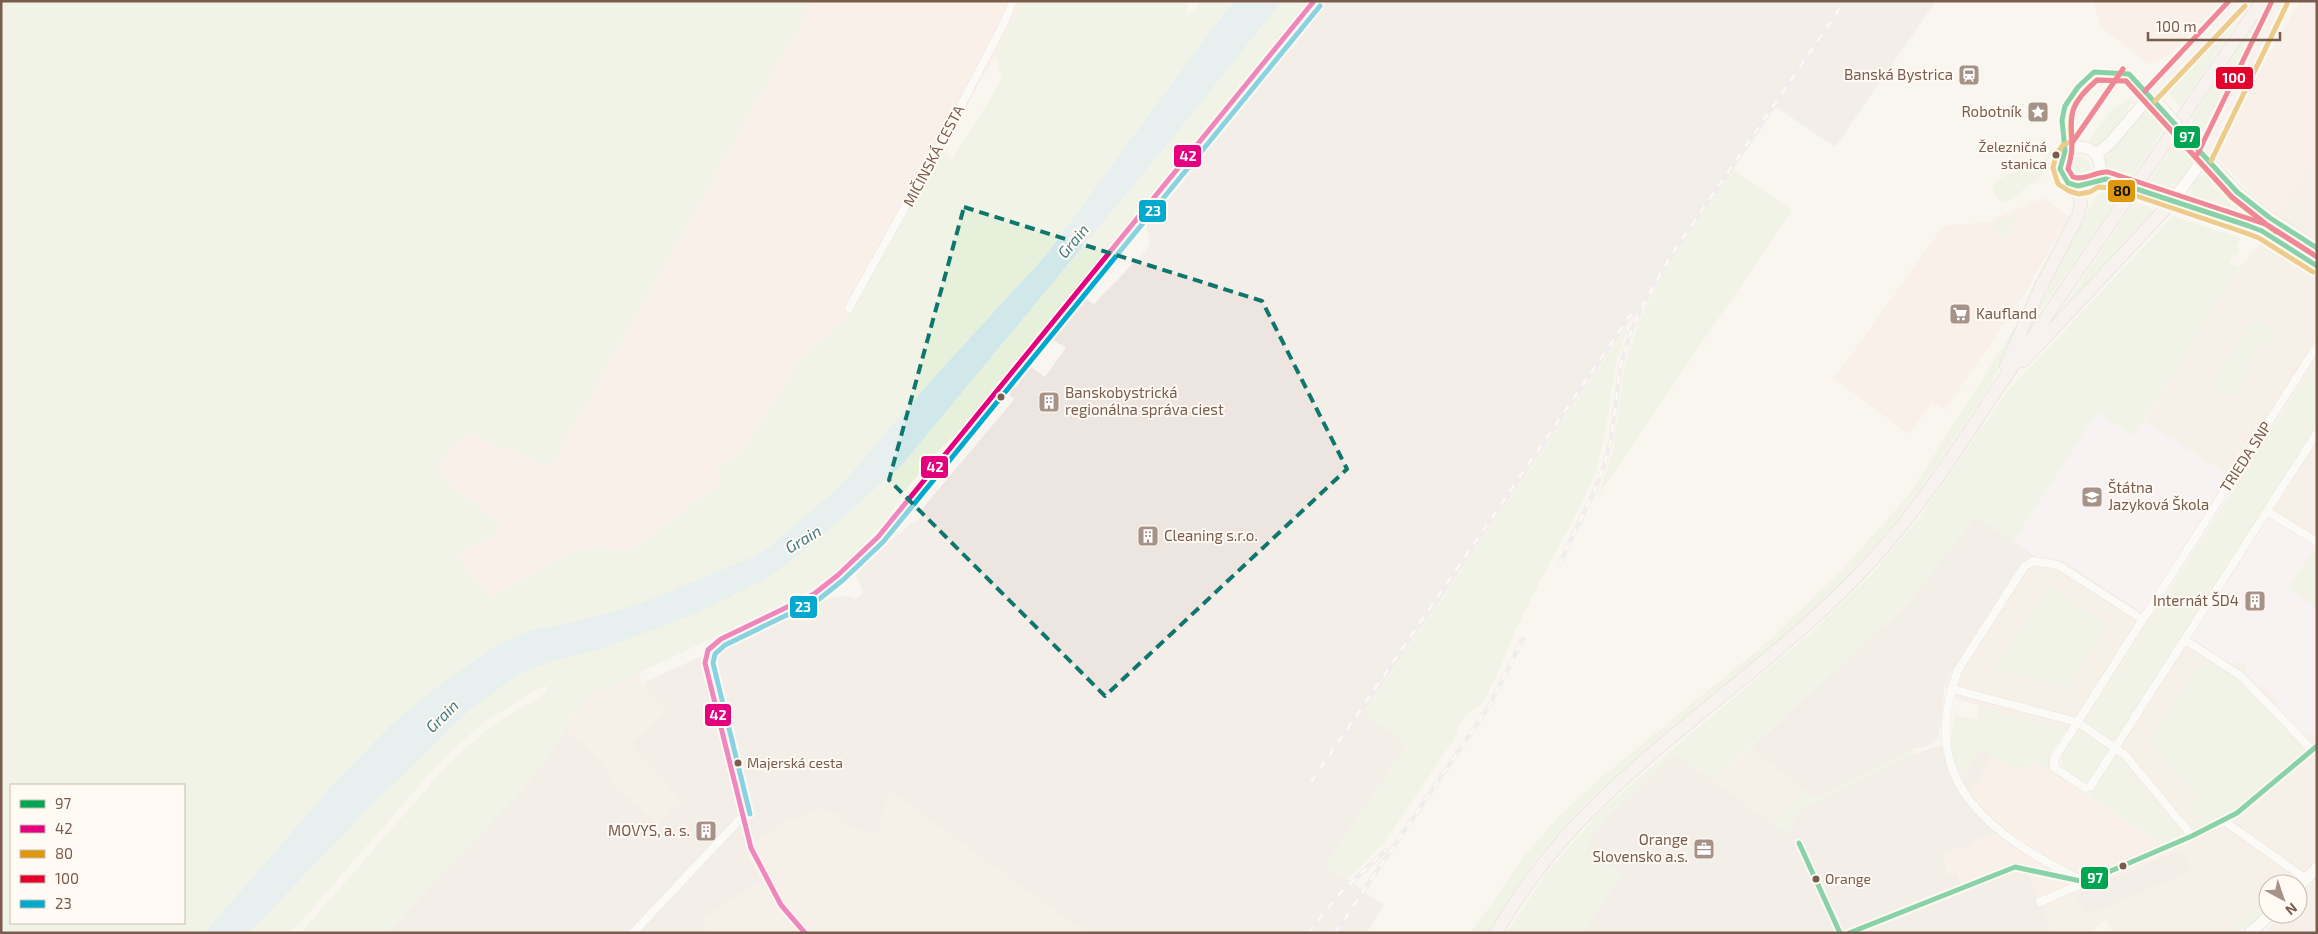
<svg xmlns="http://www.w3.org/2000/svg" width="2318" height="934" viewBox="0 0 2318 934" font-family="'Exo 2',sans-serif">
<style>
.residential{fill:#f2e8de}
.commercial{fill:#f6e8e1}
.industrial{fill:#ede5e0}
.education{fill:#f6eef6}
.green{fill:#e7f0db;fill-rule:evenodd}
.water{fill:#d0e8ea}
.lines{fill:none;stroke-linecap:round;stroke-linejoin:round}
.street-casing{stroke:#d7d1cb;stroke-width:9}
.secondary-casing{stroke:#d9d2cb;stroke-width:13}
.primary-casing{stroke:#dad1cc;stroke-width:14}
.street{stroke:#fefefd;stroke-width:8}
.secondary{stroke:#fefefd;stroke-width:11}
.primary{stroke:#f3eee8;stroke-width:12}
.rail-casing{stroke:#e6e3e7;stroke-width:4.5}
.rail{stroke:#fffaf3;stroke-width:2.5;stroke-dasharray:8;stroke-linecap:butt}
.secondary-bridge-casing{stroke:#d9d2cb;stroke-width:13;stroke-linecap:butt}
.secondary-bridge{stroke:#fefefd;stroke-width:11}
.bus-1-casing{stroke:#fffaf3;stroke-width:9}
.bus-2-casing{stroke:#fffaf3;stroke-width:9}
.bus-3-casing{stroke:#fffaf3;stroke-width:9}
.bus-4-casing{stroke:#fffaf3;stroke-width:9}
.bus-5-casing{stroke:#fffaf3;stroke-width:9}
.bus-1{stroke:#00a651;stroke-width:5}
.bus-2{stroke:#e5007d;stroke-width:5}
.bus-3{stroke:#de970f;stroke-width:5}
.bus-4{stroke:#e4002b;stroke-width:5}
.bus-5{stroke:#00a9ce;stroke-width:5}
.marked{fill:none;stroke:#0f766e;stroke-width:4;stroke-dasharray:10 6;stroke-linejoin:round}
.bus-dot{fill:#7a5c4d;stroke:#fffaf3;stroke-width:2}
.labels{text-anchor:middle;stroke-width:4;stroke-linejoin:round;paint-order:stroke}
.bus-label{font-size:14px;fill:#7a5c4d;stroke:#fffaf3;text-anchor:start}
.poi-label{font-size:15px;fill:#7a5c4d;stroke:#fffaf3;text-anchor:end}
.street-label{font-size:15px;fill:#7a5c4d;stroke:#fffaf3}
.water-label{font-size:16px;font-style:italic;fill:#437c86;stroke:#fffaf3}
.line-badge{stroke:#fffaf3;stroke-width:2}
.badge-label{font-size:14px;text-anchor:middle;font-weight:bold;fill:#fff}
.pale-badge-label{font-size:14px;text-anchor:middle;font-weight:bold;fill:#111}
</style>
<rect width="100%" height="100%" fill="#f9f5f0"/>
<path class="residential" d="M2317 153V241L2277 216Z
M2266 238 2317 270V358L2237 481 2144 421 2238 268Z
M2317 428V547L2263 513Z
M2039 558 2065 561 2151 618 2085 722 2077 729 2065 731 1957 699 1945 684 2022 561 2027 559Z
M2185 634 2232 664 2238 660 2246 665 2259 687H2264L2314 737 2317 735V933H2264L2283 914H2298V899L2316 881 2303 872 2289 884H2268V899L2235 922 2238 926 2229 933H2113L2106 920 2090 933H2052L2038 897 2179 835 2109 750Z
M639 673 645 689 666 708 630 744 680 801 658 824 614 784 606 765 566 728 571 716 596 689H605Z
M1750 748 1805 790 1773 824 1713 780Z
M890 791 1085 933H711L700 922 761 880 742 850 789 819 796 822 819 807 840 816 838 820Z"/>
<path class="commercial" d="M813 1H1023L996 54 847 318 795 363 792 378 774 401 750 440 730 461 715 467 723 481 629 554 600 547 575 550 491 598 455 555 503 528 439 475 438 468 448 450 467 432 550 467Z
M2093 1H2223L2166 57 2149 64 2101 27Z
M2300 1H2317V153L2277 216 2268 210 2217 157 2265 61Z
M2043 198 2070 217 2034 275 2031 284 1945 410 1932 402 1909 434 1834 379 1943 226 1987 222Z
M1993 756 2015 771 2036 762 2160 843 2038 897 2028 873 1964 891 1956 873 1948 876 1943 861 1944 855 1958 848 1963 849 1985 837 1968 805 1971 791Z"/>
<path class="industrial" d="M1326 1H1936L1835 147 1776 107 1364 712 1407 745 1326 865 1384 905 1366 933H1085L890 791 876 836 838 820 839 815 819 807 796 822 789 819 743 850 761 880 701 921 711 933H387L522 789 552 752 566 728 606 765 614 784 658 824 680 801 630 744 666 709 645 689 644 682 762 629 825 598 849 596 856 599 863 592 856 575 857 568 876 549 903 531 910 523 916 522 921 515 922 509 1012 402 1014 398 1008 394 1028 365 1045 377 1066 348 1053 340 1086 299 1094 304 1147 249 1150 243 1146 223Z
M1976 515 2039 558 2027 559 2022 561 1954 668 1945 684 1940 731 1938 738 1926 747 1913 749 1815 798 1750 748 1909 602Z
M1950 742 1965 773 1980 749 1993 756 1971 791 1968 805 1996 834 1986 839 1984 837 1963 849 1958 848 1944 855 1943 861 1948 875 1956 873 1964 891 2009 873 2028 872 2052 933H1581L1621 876 1585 845 1610 814 1676 754 1789 835 1795 816 1803 809 1914 754Z
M2181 850 2191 871 2086 916 2076 895Z"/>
<path class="education" d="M2097 413 2134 435 2144 421 2237 481 2151 618 2065 561 2039 558 2013 542Z
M2263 513 2317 547V735L2314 737 2300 732 2277 706V702L2264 687H2259L2246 671V665L2238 660 2232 664 2185 634Z"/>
<path class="green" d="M1 1H813L550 467 467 432C455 443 438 457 439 475L503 528 455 555 491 598 575 550 600 547 629 554 723 481 715 468 730 461 750 440 774 401 792 378 795 363 847 318 941 152 952 160 1002 80 996 54 1023 1H1189L1185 17 1196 8 1199 1H1235L1208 34 1047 254 935 376 842 484 771 546 752 557 639 604 566 624 531 630 496 645 433 690 338 779 204 933H1ZM11 785H184V923H11Z
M1282 1H1308L964 425 931 459 905 491 886 521 839 569 802 595 605 689H596L571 715 566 728 552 752 522 789 387 933H301L449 763 490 727 548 692 545 685 486 721 443 758 291 933H249L367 810 473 707 523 672 550 662 598 650 693 615 766 579 813 544 902 465 1189 118Z
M2246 1H2252L2180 107 2164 88Z
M2270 1H2274L2208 139 2191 120Z
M2131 98 2133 99C2130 108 2124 115 2119 123 2111 134 2104 152 2086 145L2112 109Z
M2148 109 2158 111 2168 123 2130 180 2106 174C2103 170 2103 167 2104 163 2106 152 2139 113 2148 109Z
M2180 136 2193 152 2196 160 2176 190 2165 193 2146 186Z
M2052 150H2054L2043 169 2042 177 2007 201 2002 202 1994 196 1992 187C2000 169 2038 174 2052 150Z
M2067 169a12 12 0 1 1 24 0a12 12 0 1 1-24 0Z
M1733 170 1792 210 1599 494 1613 451 1625 362 1638 324 1661 277Z
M2205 174 2213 175 2235 198 2259 217 2260 220 2257 222 2195 203C2187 191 2192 179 2205 174Z
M2106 192 2120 197 2034 319 2080 222 2082 223 2095 196 2099 193Z
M2134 202 2159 211 2050 328Z
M2022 212 2004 237 1990 228 1994 222Z
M2173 216 2240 238 2236 247 2240 250 2229 262 2238 268 2134 436 2097 413 2013 542 1976 516 1909 602 1889 622 1713 780 1675 755 1610 814 1585 845 1621 875 1581 933H1506L1544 876 1597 815 1629 786 1813 631 1871 575 1920 517 2007 392Z
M2025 312 1992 383 1918 492 1878 543 1839 585 1795 626 1645 751 1586 803 1537 857 1487 933H1471L1522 859 1559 816 1603 776 1770 640 1783 626 1843 569 1908 496Z
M2258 321 2274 332 2265 347 2260 344 2244 369 2249 372 2233 398 2215 388 2213 381 2249 325Z
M1628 326 1616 362 1605 434 1597 468 1583 501 1542 577 1514 633 1497 676 1481 705 1467 714 1460 723 1454 739 1385 842 1347 880 1326 865 1407 745 1364 713Z
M2317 358V428L2110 750 2119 758 2180 830 2179 835 2160 843 2090 796 2085 784 2061 766C2059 750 2073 732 2085 722Z
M2314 549 2317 551V607L2288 588Z
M2049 587 2108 624 2068 688 1994 669Z
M2216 663 2241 681 2303 749 2234 809 2195 828 2189 826 2198 820 2187 807 2198 797 2149 741 2196 669Z
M1980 706 2065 731C2050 756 2040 760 2067 780L2066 782 2036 762 2015 771 1980 749 1965 773 1959 777 1950 742 1955 715 1976 720Z
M1913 749 1914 754 1803 809 1795 816 1789 836 1773 824 1805 790 1815 798Z
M2268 899V909C2255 920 2247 933 2229 933L2238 926 2235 922Z"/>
<path class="water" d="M1235 1H1282L1189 118 902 465 813 544 766 579 693 615 598 650 550 662 523 672 473 707 367 810 249 933H204L338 779 392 724 433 690 496 645 531 630 566 624 639 604 752 557 771 546 842 484 935 376 1047 254 1208 34Z"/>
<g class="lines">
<g class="street-casing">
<path id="street" d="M849 308 949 128 1005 21 1013 1
M2317 346 2054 759V767L2058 770 2085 788 2090 787 2317 433
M2267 511 2317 542
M2185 640 2241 676 2312 750
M1952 689 2077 722 2125 755 2192 836
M2224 821 2306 879
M1799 843 1840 933
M2085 882C1994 837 1914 784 1958 670L2024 567 2033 561 2058 565 2142 619
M2040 902 2224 821 2237 813 2317 746
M633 933 743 816
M805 933 781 905 751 848 705 663 708 650 721 639 814 594 838 575 878 537 1314 1
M1848 933 2015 867 2073 879"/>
</g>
<g class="secondary-casing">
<path id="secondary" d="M2189 140 2237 192 2270 218 2317 248
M2060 167a20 20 0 1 1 40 0a20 20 0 1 1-40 0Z
M2096 155 2111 142 2150 96 2162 108
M2153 195 2262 231 2317 266
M2172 202 2204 158
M2298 887 2317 868
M2250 933 2271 914"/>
</g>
<g class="primary-casing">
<path id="primary" d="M2150 96 2240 1
M2204 158 2280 1
M2023 361 2172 202
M2006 366 2041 286 2078 216 2081 204 2077 187
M1496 933C1519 894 1545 858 1576 825 1668 728 1785 657 1875 557 1931 495 1974 422 2021 354 2101 236 2181 118 2262 1"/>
</g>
<use href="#street" class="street"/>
<use href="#secondary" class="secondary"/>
<use href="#primary" class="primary"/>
<g class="rail-casing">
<path id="rail" d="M1559 565 1596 487 1604 466 1611 439 1621 363 1632 329 1644 303 1670 257 1845 1
M1311 782 1636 307
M1308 933 1340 893 1386 850
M1335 933 1489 706 1523 639"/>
</g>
<use href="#rail" class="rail"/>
<g class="secondary-bridge-casing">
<path id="secondary-bridge" d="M2162 108 2189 140
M2115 181 2153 195"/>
</g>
<use href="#secondary-bridge" class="secondary-bridge"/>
<g class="bus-1-casing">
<path id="bus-1" d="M2317 248 2270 218 2237 192 2129 74 2094 72 2078 87 2065 106 2062 120 2065 151 2060 169 2068 183 2078 186 2106 179 2249 226 2262 231 2317 266
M1799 843 1840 933
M1849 933 2015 867 2085 882 2192 836 2237 813 2317 746"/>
</g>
<g class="bus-2-casing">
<path id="bus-2" d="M805 933 781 905 751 848 705 663 708 650 721 639 814 594 838 575 878 537 1314 1"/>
</g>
<g class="bus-3-casing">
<path id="bus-3" d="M2123 69 2073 141 2063 145 2056 155 2053 168 2058 184 2069 191 2079 194 2090 192 2098 187 2113 188 2246 233 2259 238 2313 272
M2155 101 2245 6
M2072 153C2070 115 2066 107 2097 80L2126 81 2232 198 2276 232
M2211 161 2287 4"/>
</g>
<g class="bus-4-casing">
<path id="bus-4" d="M2145 91 2229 1
M2072 143 2123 69
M2197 155 2272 1
M2313 254 2266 224 2232 197 2126 81 2097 80C2054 117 2081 126 2068 169L2073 177C2084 181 2096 171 2108 172L2265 224 2317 257"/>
</g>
<g class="bus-5-casing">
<path id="bus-5" d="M750 814 713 663 715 654 725 645 818 600 843 580 883 542 1320 6"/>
</g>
<use href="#bus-1" class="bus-1"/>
<use href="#bus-2" class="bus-2"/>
<use href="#bus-3" class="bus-3"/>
<use href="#bus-4" class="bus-4"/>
<use href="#bus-5" class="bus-5"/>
</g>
<path d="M0 0H2318V934H0ZM964 207 1262 301 1347 469 1105 696 889 480Z" fill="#f9f5f0" fill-opacity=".55" fill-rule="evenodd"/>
<path class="marked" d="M964 207 1262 301 1347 469 1105 696 889 480Z"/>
<defs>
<g id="station-square" transform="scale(1.125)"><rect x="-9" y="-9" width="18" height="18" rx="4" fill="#a69286" stroke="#fffaf3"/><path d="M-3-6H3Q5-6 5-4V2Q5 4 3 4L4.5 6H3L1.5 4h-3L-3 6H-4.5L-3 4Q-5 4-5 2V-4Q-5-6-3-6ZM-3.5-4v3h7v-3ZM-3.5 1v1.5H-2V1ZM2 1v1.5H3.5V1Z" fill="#fff"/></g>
<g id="sight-square" transform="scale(1.125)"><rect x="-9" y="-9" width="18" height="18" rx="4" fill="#a69286" stroke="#fffaf3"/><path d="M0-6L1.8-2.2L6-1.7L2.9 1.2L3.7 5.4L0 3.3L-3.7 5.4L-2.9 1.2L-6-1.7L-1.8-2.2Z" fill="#fff"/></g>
<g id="supermarket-square" transform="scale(1.125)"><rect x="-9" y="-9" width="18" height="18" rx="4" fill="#a69286" stroke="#fffaf3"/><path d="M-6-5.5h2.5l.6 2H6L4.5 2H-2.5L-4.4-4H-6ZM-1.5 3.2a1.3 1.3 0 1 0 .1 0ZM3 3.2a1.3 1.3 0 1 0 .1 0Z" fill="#fff"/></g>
<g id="building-square" transform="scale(1.125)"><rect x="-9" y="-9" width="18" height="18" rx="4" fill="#a69286" stroke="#fffaf3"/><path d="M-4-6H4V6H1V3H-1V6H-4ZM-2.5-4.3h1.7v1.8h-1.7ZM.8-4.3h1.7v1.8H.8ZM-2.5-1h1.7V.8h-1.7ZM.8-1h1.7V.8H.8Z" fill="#fff"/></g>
<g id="school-square" transform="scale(1.125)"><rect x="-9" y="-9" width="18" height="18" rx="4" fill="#a69286" stroke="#fffaf3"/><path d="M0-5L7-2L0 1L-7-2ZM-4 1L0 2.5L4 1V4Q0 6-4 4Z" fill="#fff"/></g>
<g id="office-square" transform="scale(1.125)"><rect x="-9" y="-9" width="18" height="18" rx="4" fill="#a69286" stroke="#fffaf3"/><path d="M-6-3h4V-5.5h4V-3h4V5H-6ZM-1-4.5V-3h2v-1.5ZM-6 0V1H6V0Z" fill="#fff"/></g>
</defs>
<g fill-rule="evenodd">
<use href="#station-square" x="1969" y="75"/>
<use href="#sight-square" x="2038" y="112"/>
<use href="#supermarket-square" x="1960" y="314"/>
<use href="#building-square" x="1049" y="402"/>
<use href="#school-square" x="2092" y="497"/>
<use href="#building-square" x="1148" y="536"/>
<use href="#building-square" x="2255" y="601"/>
<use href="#building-square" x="706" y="831"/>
<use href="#office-square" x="1704" y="849"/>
</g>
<g class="bus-dot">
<circle cx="2056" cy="155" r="4.5"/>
<circle cx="1001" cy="397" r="4.5"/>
<circle cx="738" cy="763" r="4.5"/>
<circle cx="2123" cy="866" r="4.5"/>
<circle cx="1816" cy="879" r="4.5"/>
</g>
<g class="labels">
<g class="bus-label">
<text x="2047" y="152" text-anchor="end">Železničná<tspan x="2047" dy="17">stanica</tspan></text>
<text x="747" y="768">Majerská cesta</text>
<text x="1825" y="884">Orange</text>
</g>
<g class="poi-label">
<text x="1953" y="80">Banská Bystrica</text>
<text x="2022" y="117">Robotník</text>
<text x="1976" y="319" text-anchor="start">Kaufland</text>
<text x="1065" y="398" text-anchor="start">Banskobystrická<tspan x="1065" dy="17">regionálna správa ciest</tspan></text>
<text x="2108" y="493" text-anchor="start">Štátna<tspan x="2108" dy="17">Jazyková Škola</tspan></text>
<text x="1164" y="541" text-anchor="start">Cleaning s.r.o.</text>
<text x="2239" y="606">Internát ŠD4</text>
<text x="690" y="836">MOVYS, a. s.</text>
<text x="1688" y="845">Orange<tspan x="1688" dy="17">Slovensko a.s.</tspan></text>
</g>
<g class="street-label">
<text transform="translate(934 156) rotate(-62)" y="5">MIČINSKÁ CESTA</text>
<text transform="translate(2246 457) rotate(-57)" y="5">TRIEDA SNP</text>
</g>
<g class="water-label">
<text transform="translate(1073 241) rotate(-50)" y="6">Grain</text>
<text transform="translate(803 539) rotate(-31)" y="6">Grain</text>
<text transform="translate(442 716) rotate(-45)" y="6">Grain</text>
</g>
</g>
<g class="line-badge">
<rect x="2215" y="66" width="39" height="24" rx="5" fill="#e4002b"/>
<rect x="2173" y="125" width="28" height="24" rx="5" fill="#00a651"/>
<rect x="1173" y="144" width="29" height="24" rx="5" fill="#e5007d"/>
<rect x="2107" y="179" width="29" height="24" rx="5" fill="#de970f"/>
<rect x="1138" y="199" width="29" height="24" rx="5" fill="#00a9ce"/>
<rect x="920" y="455" width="29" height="24" rx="5" fill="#e5007d"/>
<rect x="789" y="595" width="29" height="24" rx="5" fill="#00a9ce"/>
<rect x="704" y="703" width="28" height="24" rx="5" fill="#e5007d"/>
<rect x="2080" y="866" width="29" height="24" rx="5" fill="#00a651"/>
</g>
<g class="badge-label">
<text x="2234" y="83">100</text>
<text x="2187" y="142">97</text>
<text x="1188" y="161">42</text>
<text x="1153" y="216">23</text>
<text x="935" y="472">42</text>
<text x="803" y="612">23</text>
<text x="718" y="720">42</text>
<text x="2095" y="883">97</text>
</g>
<g class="pale-badge-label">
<text x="2122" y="196">80</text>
</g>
<rect width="2318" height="934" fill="none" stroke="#7a5c4d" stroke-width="5"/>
<rect x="10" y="784" width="175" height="140" fill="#fffaf3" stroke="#cabbb1"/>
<rect x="20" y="800" width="25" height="8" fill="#00a651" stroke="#cabbb1"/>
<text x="55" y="809" font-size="15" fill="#7a5c4d">97</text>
<rect x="20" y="825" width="25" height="8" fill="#e5007d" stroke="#cabbb1"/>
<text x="55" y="834" font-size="15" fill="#7a5c4d">42</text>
<rect x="20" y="850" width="25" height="8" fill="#de970f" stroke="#cabbb1"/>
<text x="55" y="859" font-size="15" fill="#7a5c4d">80</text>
<rect x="20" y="875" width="25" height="8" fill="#e4002b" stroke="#cabbb1"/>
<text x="55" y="884" font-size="15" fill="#7a5c4d">100</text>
<rect x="20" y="900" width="25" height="8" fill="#00a9ce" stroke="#cabbb1"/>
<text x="55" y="909" font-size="15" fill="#7a5c4d">23</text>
<g transform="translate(2283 899) rotate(140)"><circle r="24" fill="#fffaf3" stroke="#cabbb1"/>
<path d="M0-4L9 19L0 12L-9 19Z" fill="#a69286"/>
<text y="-8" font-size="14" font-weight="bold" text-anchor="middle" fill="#7a5c4d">N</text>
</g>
<path d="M2148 32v8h132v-8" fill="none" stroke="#7a5c4d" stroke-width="2.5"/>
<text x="2156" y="32" font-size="15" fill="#7a5c4d" stroke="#fffaf3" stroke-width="4" paint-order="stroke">100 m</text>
</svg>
